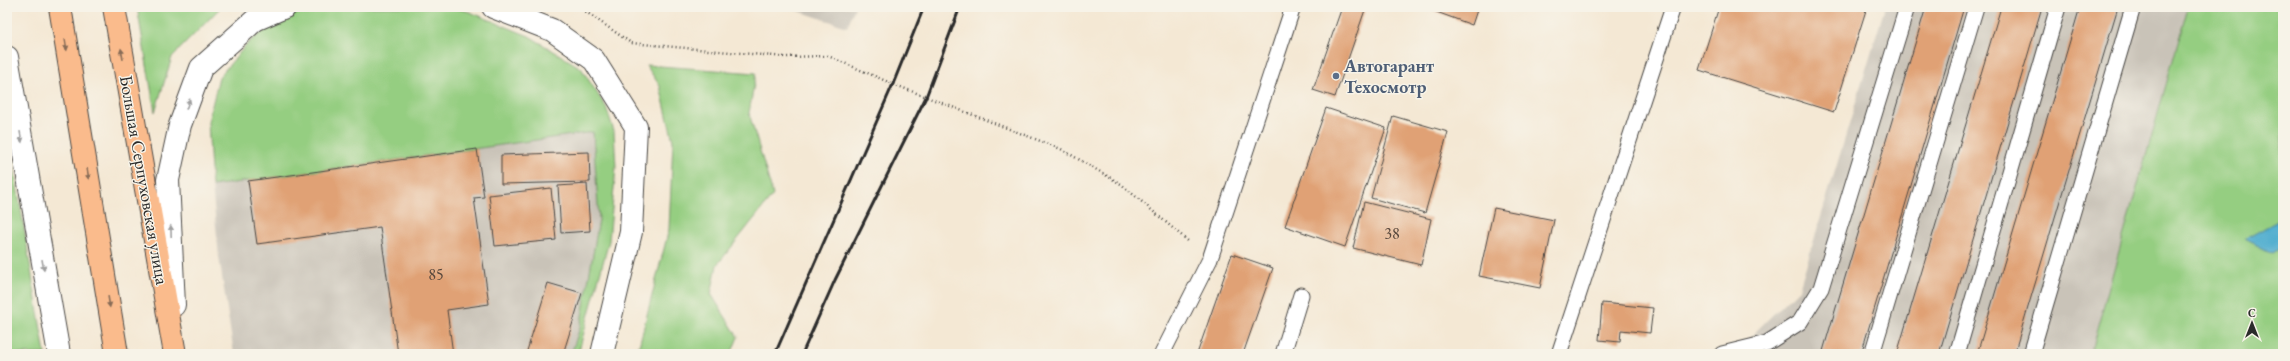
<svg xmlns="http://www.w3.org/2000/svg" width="2290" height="361" viewBox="0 0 2290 361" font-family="'EB Garamond',serif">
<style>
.industrial{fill:#c9c3b8}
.green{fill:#95ce81;stroke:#607c56}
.water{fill:#51aecf;stroke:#3e6c7d}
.building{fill:#e0a174}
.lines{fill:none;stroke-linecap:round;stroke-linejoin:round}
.service-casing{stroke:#494744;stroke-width:17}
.tertiary-casing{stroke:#494744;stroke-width:24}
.primary-casing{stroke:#494744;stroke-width:24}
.path{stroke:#494744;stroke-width:2.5;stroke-dasharray:1 3;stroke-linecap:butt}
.service{stroke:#fff;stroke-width:15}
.tertiary{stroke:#fff;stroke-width:22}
.primary{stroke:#fabb8c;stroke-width:22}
.rail{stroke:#2b2b2b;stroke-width:3}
.oneway{fill:#886c57}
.oneway2{fill:#a0a0a0}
.service-dot{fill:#5c6f8a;stroke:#f7f3e8;stroke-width:1.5}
.labels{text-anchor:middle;stroke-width:3;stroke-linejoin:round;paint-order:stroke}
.number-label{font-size:16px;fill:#58483d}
.service-label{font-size:18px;font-weight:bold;fill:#4e5e75;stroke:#f7f3e8;text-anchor:start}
.street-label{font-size:18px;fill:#2b2b2b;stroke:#f7f3e8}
</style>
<rect width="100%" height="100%" fill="#f7f3e8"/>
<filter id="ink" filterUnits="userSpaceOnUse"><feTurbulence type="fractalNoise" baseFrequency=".025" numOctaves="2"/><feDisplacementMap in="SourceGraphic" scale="8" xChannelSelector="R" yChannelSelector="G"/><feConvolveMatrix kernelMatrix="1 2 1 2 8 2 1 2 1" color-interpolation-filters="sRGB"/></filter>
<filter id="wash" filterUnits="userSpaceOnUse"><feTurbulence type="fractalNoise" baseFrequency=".012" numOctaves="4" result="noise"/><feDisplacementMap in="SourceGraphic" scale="16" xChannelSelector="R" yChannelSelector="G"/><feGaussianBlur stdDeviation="0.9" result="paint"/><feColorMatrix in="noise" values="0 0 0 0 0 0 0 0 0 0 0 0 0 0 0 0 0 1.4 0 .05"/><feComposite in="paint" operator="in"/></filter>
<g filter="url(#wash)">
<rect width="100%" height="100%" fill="#f4e8d4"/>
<path class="industrial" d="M786 7H855L847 27Z
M1885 7H2188L2090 354H1767L1739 348 1799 289Z
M593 132 599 220 580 328 571 354H234L219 257 212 186Z"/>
<path class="green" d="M137 7H221L172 57 155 112Z
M325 7H452L470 12 529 36 581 68 606 107 614 131 616 167 609 241 578 354H571L580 328 599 220 593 132 212 186 208 122 219 77 248 43 268 27 306 9Z
M2188 7H2283V354H2090Z
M646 65 756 73 749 113 773 195 717 265 711 294 738 337 731 354H637L669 229 673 141 660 86Z
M7 126 45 354H7Z"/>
<path class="water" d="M2283 218V246L2272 253 2245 239Z"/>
<g id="blocks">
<path class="building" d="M1342 7H1366L1335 97 1313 90Z
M1423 7H1478L1472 25Z
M1719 7H1867L1834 112 1699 70Z
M1926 7H1964L1861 354H1835L1823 351Z
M2001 7H2042L1939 354H1897Z
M2080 7H2118L2014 354H1977Z
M1326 108 1386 128 1345 247 1285 226Z
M1393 116 1448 132 1425 213 1371 198Z
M477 149 484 197 474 198 489 304 447 310 453 354H398L380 227 257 244 248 181Z
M589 152 590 182 501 184V155Z
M587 184 590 231 561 233 558 186Z
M551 188 556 240 495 246 489 195Z
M1364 202 1431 219 1421 265 1353 248Z
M1494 208 1554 220 1540 288 1479 276Z
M1232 254 1273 268 1243 354H1197Z
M548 283 582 293 563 354H526Z
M1602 303 1653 308 1650 333 1621 330 1620 342 1599 340Z"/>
</g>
</g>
<g filter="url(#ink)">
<use href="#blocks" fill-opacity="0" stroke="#494744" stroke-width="1"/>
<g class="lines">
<g class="service-casing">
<path id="service" d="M1162 354 1210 259 1293 7
M1283 354 1301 295
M1559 354 1673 7
M1722 354 1767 343 1800 322 1821 288 1907 7
M1872 354 1976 7
M1957 354 2058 7
M2031 354 2133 7"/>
</g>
<g class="tertiary-casing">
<path id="tertiary" d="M493 7 552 30 594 60 636 127 631 232 602 354
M7 57 59 354
M174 305 168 180 180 125 201 68 255 20 285 7"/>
</g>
<g class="primary-casing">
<path id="primary" d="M60 7 117 354
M114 7 175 354"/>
</g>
<path class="path" d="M579 7 631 43 785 57 828 56 893 84 1061 149 1121 184 1188 241"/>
<use href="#service" class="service"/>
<use href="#tertiary" class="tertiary"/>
<use href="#primary" class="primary"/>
<path class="rail" d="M775 354 893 84 924 7
M802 354 835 280 926 97 960 7"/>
</g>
<defs><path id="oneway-solid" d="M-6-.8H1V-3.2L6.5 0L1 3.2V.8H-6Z"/></defs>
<g class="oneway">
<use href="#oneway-solid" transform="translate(66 45) rotate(81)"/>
<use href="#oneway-solid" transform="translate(122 54) rotate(-100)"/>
<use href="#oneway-solid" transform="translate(88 174) rotate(81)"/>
<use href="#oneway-solid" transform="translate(109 302) rotate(81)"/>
</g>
<g class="oneway2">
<use href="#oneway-solid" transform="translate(188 104) rotate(-70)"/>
<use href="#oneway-solid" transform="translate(21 137) rotate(80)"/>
<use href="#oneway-solid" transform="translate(171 231) rotate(-92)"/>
<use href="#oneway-solid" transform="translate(43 265) rotate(80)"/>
</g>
</g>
<circle class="service-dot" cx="1336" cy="76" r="4"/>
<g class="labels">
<g class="number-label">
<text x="1392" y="239">38</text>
<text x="436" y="280">85</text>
</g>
<g class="service-label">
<text x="1344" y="72">Автогарант<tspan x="1344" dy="21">Техосмотр</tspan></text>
</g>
<g class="street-label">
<text transform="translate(144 180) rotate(80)" y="6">Большая Серпуховская улица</text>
</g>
</g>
<rect width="2290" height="361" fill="none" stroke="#f7f3e8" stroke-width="24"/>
<g transform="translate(2252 323)" stroke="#f7f3e8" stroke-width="3" paint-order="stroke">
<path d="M0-3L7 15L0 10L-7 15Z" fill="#2b2b2b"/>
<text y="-6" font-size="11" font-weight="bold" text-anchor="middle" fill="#2b2b2b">С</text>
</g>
</svg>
